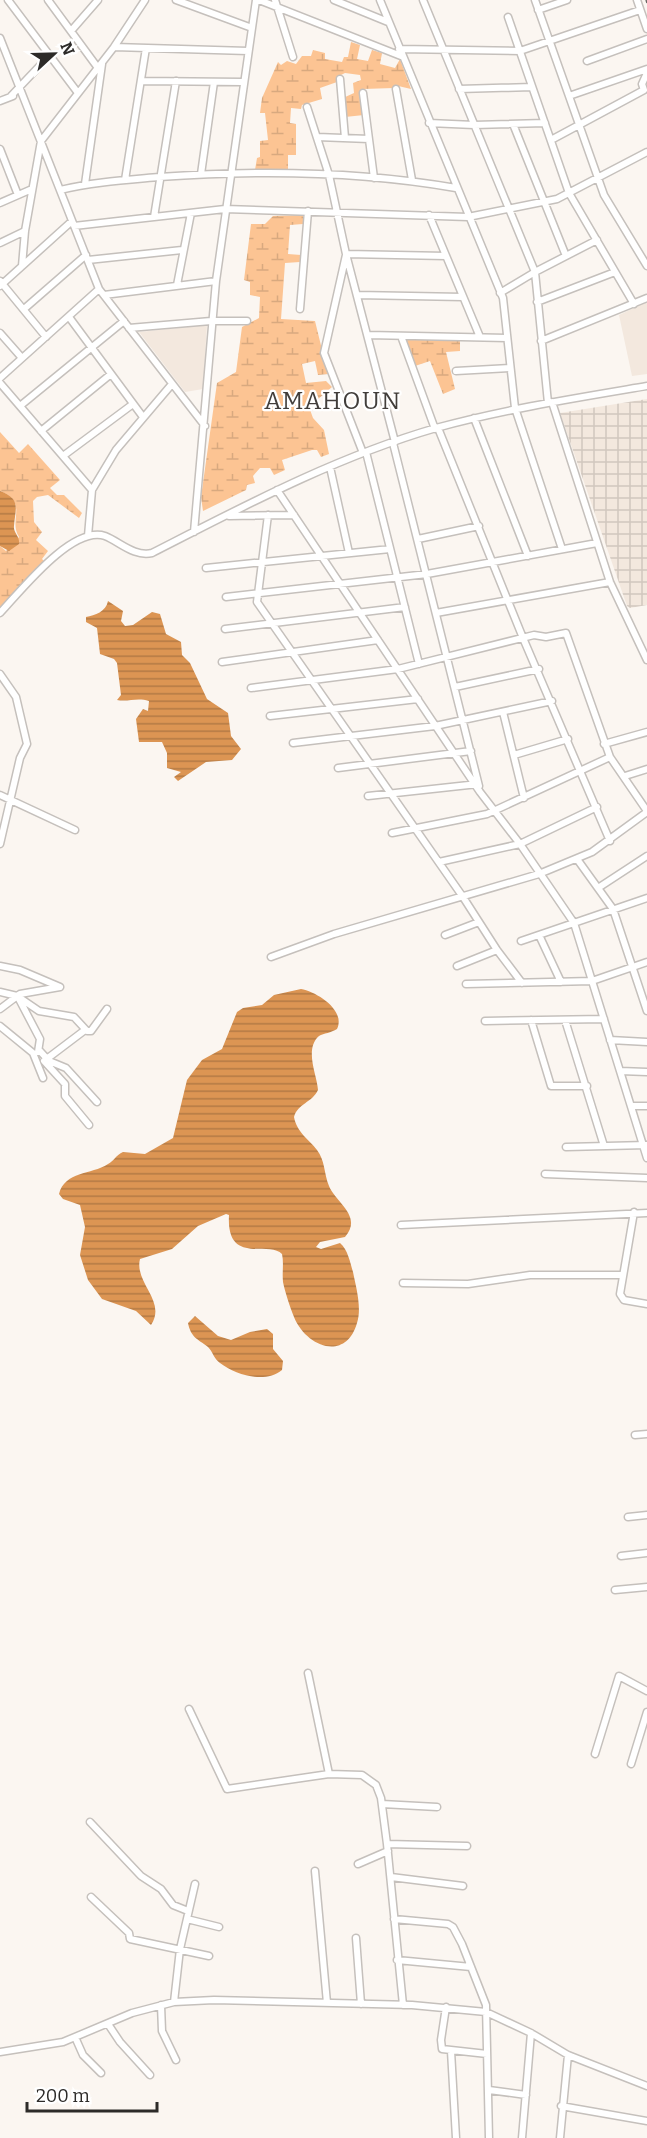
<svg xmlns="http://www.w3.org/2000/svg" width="647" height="2138" viewBox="0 0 647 2138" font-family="Bitter,serif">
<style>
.built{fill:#f3e8de}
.industrial{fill:url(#industrial-grid)}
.wetland{fill:url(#wetland-marsh)}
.water{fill:url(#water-rules)}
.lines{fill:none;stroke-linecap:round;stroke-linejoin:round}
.minor-casing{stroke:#c5c0bc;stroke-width:9}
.minor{stroke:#fff;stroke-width:6}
.rail{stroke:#686562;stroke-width:1.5;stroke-dasharray:8 8;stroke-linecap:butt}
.labels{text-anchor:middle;stroke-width:4.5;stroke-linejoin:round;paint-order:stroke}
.quarter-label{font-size:24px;letter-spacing:1.5px;fill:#423e3b;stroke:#fff}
</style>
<defs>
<pattern id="industrial-grid" width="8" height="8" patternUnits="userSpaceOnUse" patternTransform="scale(1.5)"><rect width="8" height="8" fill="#f3e8de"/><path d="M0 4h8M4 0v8" fill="none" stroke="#d1c7be"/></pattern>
<pattern id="wetland-marsh" width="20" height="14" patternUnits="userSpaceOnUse" patternTransform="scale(1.5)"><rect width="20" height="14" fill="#fcc493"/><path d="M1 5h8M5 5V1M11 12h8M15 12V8" fill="none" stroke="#d8a97f"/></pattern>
<pattern id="water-rules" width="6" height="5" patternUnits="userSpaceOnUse" patternTransform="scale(1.5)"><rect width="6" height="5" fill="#dc9553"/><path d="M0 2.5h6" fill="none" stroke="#b37a45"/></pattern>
</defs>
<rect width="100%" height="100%" fill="#fbf6f1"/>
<path class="built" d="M647 302V374L632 376 619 315Z
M207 325 203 389 185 392 139 332Z"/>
<path class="industrial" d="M647 399V605L630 608 627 606 560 413Z"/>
<path class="wetland" d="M351 42 360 45 357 59 368 61 372 50 382 53 380 64 395 68 400 59 411 89 394 85V88L363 89 364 115 345 117 343 98 354 93 353 83 361 80 360 75 345 73 337 77V82L320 88 322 99 302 105 301 109 291 108 290 123 296 124V155H288V171L255 170 257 158 260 157V141L268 140 265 113H260L262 98 278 62 281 65 287 61 296 64 302 56H311L313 50 325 53V59L342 62 344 57H348Z
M303 215V224L290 225 288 254 301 255 300 262 285 263 281 319 315 321 328 374 318 375 315 361 302 364 306 383 326 381 332 387 309 407 313 418 324 430 329 454 321 457 317 450H312L282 460 285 470 274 475 270 468H260L253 476 255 483 247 485 246 490 203 511 201 497 217 383 236 372 242 327 259 318 260 297 250 295V282L244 280 251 224H265L273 216Z
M405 339 460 340V351L446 352 455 389 443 394 430 361 415 366Z
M0 432 19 453 28 444 60 480 50 488 57 495H64L82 513 79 518 48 495 37 497 33 501 34 522 42 532 36 540 48 551 42 559 45 562 0 610V546L6 551 19 537C8 520 29 502 0 491Z"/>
<path class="water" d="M0 491C22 499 15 509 14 526 13 533 20 536 19 544L9 551 0 546Z
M108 601 123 611 121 621 125 626 133 625 152 612 160 614 166 634 181 642 182 655 190 663 207 699 228 713 231 736 241 749 232 760 206 762 178 781 174 777 181 772 167 768V753L162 742H139L136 719 143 709 148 711 149 701C137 697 129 702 117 700L121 695 117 663 114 659 100 654 97 628 86 622V617C95 615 106 612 108 601Z
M301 989C317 992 346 1010 337 1029 331 1033 324 1033 319 1036 304 1049 317 1075 318 1090 312 1103 298 1103 294 1117 297 1133 309 1139 317 1150 325 1160 324 1174 329 1186 336 1203 363 1216 345 1237L320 1242 316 1247 321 1249 340 1243C348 1250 350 1262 353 1272 356 1287 362 1308 357 1323 346 1362 306 1347 294 1317 290 1307 285 1292 283 1282 282 1272 284 1263 282 1254 269 1240 226 1266 229 1215L226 1214 198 1226 172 1249 140 1259C134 1283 167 1301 151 1325L136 1311 102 1299 88 1280 80 1255 85 1227 80 1205 63 1199 59 1194C65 1171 91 1175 108 1164 114 1161 116 1155 123 1152L145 1154 173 1138 187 1080 202 1060 222 1049 237 1012 243 1008 262 1005 274 995Z
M195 1316 218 1336 231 1340 250 1332 267 1329 273 1334V1349L283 1361 282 1370C265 1384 236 1375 220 1363 214 1359 213 1352 208 1347 198 1339 191 1338 188 1323Z"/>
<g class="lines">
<g class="minor-casing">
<path id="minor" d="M8 0 78 93
M48 0 98 68
M176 0 252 28
M259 0 401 56
M275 0 293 57
M334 0 388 22
M380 0 503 298 515 408 562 549
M423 0 535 272 548 403
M535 0 604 195 647 266
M637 0 647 29
M538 10 567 0
M508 17 569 193 634 304
M71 31 98 0
M0 38 99 289 205 426
M114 47 248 51
M399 49 520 51 640 10
M587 61 647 39
M340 79 345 138
M141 81 243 82
M396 89 412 180
M459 89 532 87
M363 93 374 178
M11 96 49 56
M569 96 647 69
M0 101 13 96
M307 107 329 175 346 254 395 442
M429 123 474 125 545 123
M513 124 566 256
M317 137 369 139
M551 140 644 90 642 84 647 73
M0 149 18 195
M201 174 214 82
M125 180 146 48
M85 184 102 64
M60 190C93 182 126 180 159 177 258 170 359 171 456 188
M0 203 32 189
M429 215 480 337
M154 217 176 81
M74 226 225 209 468 217 557 199 647 152
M0 243 25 231
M346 254 446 256
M346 255 324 353 363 453
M88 260 182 250
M22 266 25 231 41 141 114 47 145 0
M0 281 46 337
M177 285 191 213
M0 286 72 221
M500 293 535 272 597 240
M104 295 216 281
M357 295 463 297
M537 302 615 272
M24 309 86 255
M300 309 308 211
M69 317 143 417
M129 328 211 321H247
M0 333 22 358
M368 335 507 338
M401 336 435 429
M541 341 647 298
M456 371 510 368
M0 378 99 289
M0 383 92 490
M552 402 610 582 647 660
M20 406 124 321
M474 418 528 556
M438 428 523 638 610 841
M41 431 111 374
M393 443 479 786
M366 452 419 664
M63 456 133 404
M330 467 349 553
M277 490 480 792 520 844 574 923 647 1158
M268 515 257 602 463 897 497 950 522 983
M229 516 294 515
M194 532 216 281 256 0
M88 536 92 490 116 450 172 384
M418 539 479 526
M206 568 390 549
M226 597 427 574 597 543
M0 613C20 592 72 525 105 536 120 542 134 557 152 553 244 506 336 457 436 428 506 409 576 398 647 386
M436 613 610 582
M225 629 405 607
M222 662 378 640
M0 674 16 697 27 744 20 758 0 844
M455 687 539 669
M251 688 398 669 534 635 546 637 566 633 610 757 647 811
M503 712 524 798
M270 716 418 699
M293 743 435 726 552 701
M604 744 647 732
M514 755 568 739
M338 768 471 751
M625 776 647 769
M0 795 75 830
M368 796 478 784
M392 833 487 814 610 757
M577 859 613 909 647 1011
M439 862 520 844 597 807
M598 888 647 856
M445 935 479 922
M539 935 561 982
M521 941 647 898
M271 957 334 934 539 874 592 852 647 812
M0 966 20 970 60 987
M457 966 497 950
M466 984 592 981 647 962
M0 992 17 996 39 1011 74 1017 87 1031H91L107 1009
M19 999 40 1039 38 1052
M0 1009 20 994 60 987
M531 1020 551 1086H587
M565 1020 604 1146
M485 1021 604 1019
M0 1026 33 1053 43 1078
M85 1030 44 1061 65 1084V1096L89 1125
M610 1040 647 1042
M39 1050 49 1061 66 1068 97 1102
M620 1071 647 1072
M631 1106H647
M566 1147 647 1145
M545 1174 647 1178
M634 1212 620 1294 624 1300 647 1304
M401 1225 647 1213
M403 1283 468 1284 530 1275H622
M635 1435 647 1434
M628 1517 647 1515
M621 1556 647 1553
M615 1590 647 1587
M308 1673 329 1774
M189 1709 227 1789 329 1774 362 1775 376 1785 381 1798 387 1844 403 2005
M595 1754 619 1676 647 1691
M631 1764 647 1712
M382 1804 437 1807
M90 1822 141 1876 161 1889 173 1905 188 1911
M387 1844 467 1846
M358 1864 388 1851
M315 1871 327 2003
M391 1877 463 1886
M91 1897 129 1933 130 1939 209 1956
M187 1919 219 1927
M394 1919 448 1924 453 1927 462 1944 486 2005 489 2138
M356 1938 361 2004
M397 1960 471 1967
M174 2002 180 1949 195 1884
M161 2005 162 2031 176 2060
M446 2007 441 2040 442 2049 487 2054
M108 2024 120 2042 150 2075
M75 2037 83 2055 101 2073
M451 2051 456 2138
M0 2052 63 2042 132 2013 174 2002 214 2000 412 2005 486 2012 531 2033 568 2055 647 2086
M489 2090 526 2095
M561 2106 647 2121
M522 2138 531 2033
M560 2138 568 2055"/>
</g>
<use href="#minor" class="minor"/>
<path class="rail" d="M646 0 647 3"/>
</g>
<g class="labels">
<g class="quarter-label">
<text x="333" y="409">AMAHOUN</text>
</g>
</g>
<g transform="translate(54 54) rotate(68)" stroke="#ffffff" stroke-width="4.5" paint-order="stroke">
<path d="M0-4.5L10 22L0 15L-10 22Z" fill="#2d2b29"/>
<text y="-9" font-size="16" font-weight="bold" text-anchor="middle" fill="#2d2b29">N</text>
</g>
<path d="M27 2102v9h130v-9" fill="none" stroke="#2d2b29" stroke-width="3"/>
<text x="36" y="2102" font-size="18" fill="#2d2b29" stroke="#ffffff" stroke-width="4.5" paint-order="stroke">200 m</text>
</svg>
